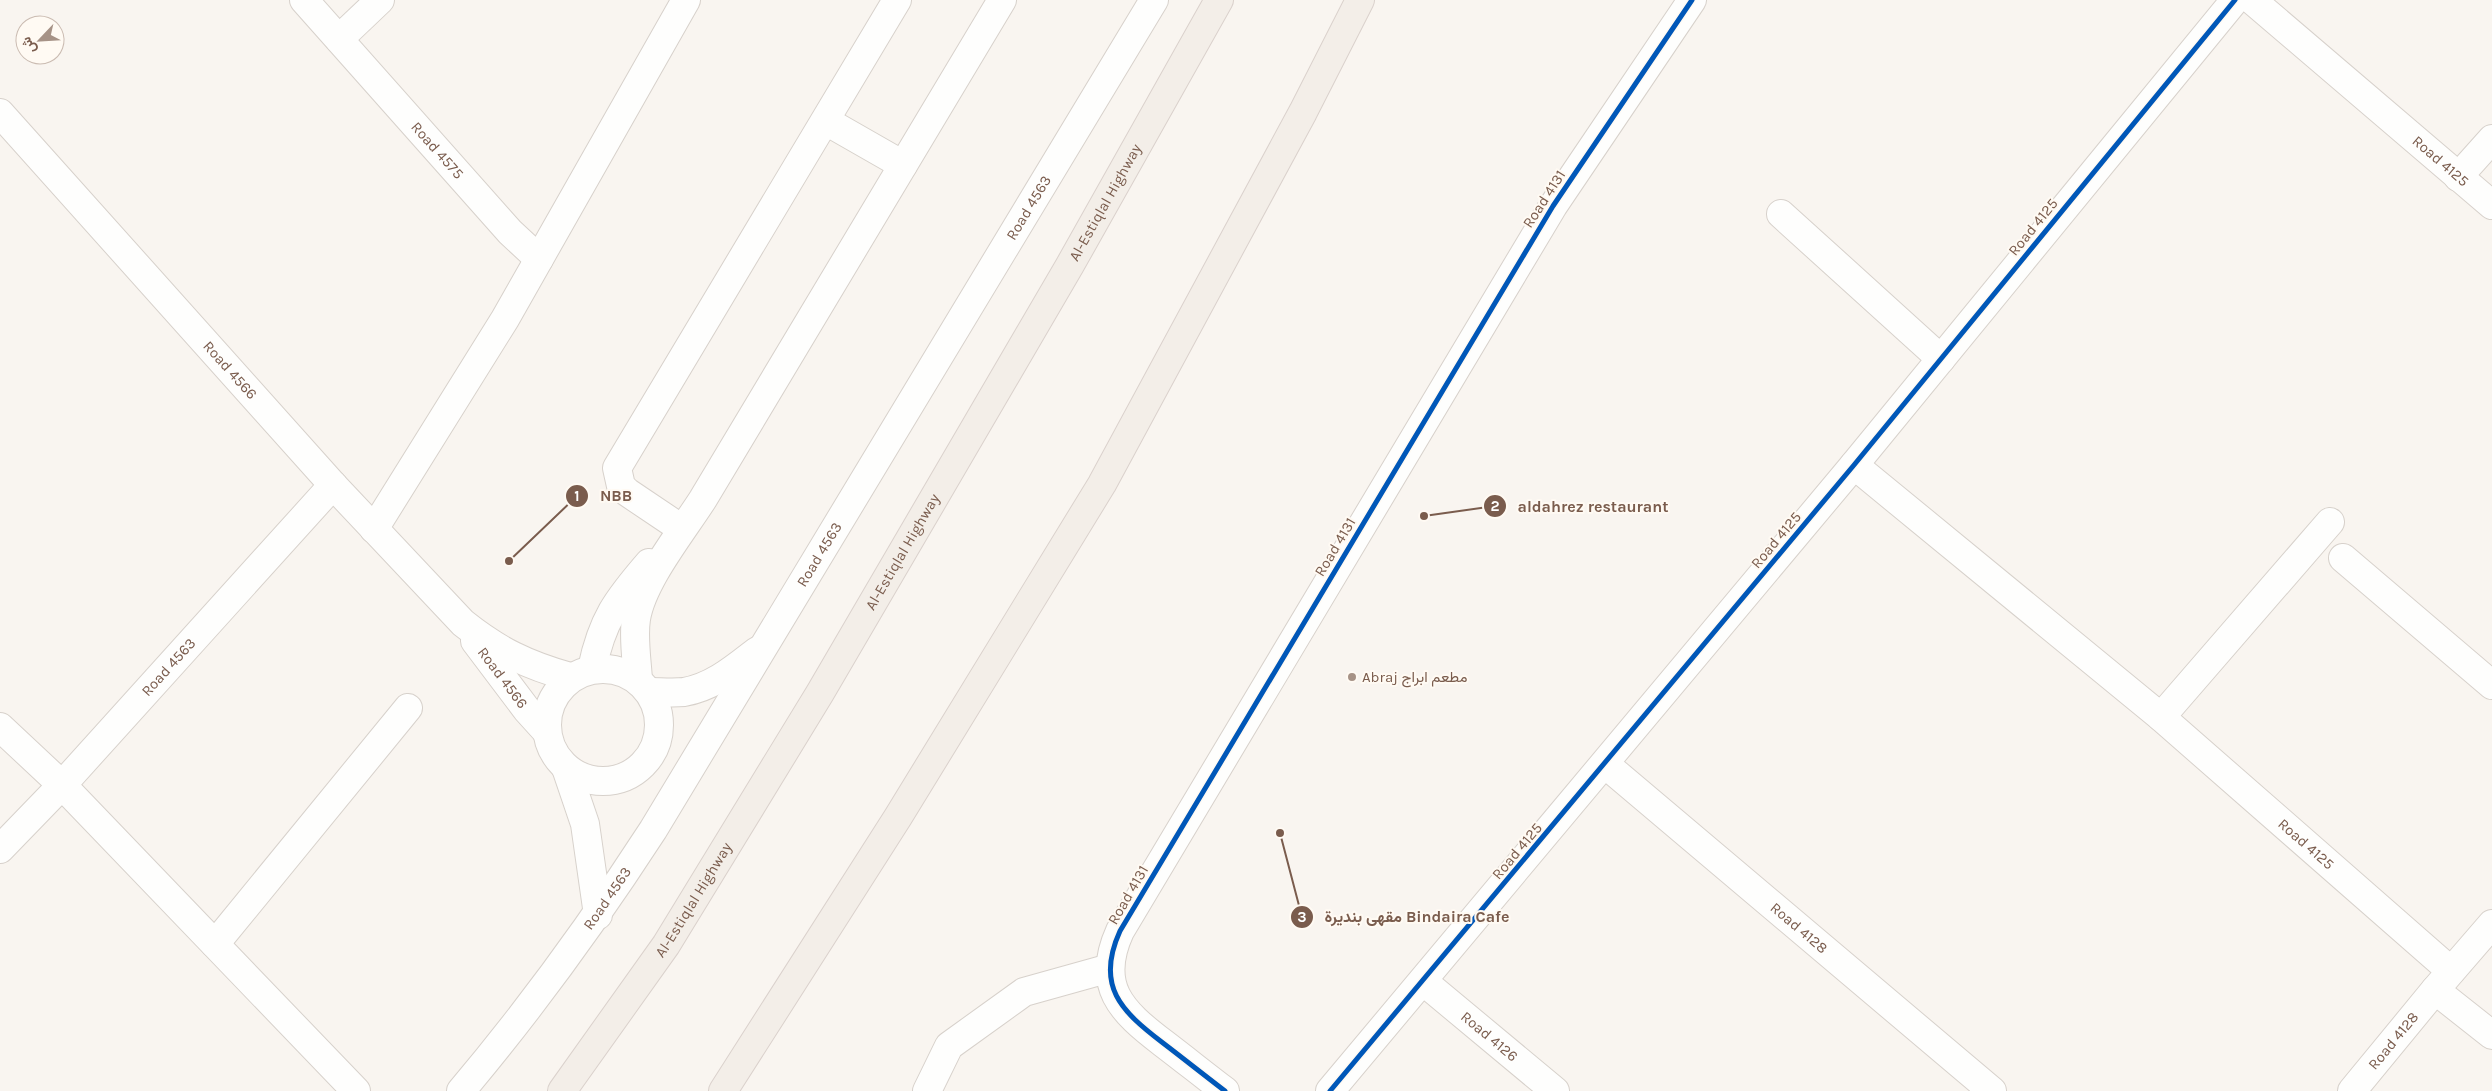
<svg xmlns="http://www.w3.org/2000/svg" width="2492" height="1091" viewBox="0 0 2492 1091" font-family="Karla,Vazirmatn,sans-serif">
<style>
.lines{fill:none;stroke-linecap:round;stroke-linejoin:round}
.minor-casing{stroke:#d7d1cb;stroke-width:30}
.major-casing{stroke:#dad1cc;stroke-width:30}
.minor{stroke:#fefefd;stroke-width:28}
.major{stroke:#f3eee8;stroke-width:28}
.cycleway-casing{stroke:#fffaf3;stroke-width:8}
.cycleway{stroke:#0057b8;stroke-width:5}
.poi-dot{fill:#a69286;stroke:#fffaf3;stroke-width:2}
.labels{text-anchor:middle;stroke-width:4;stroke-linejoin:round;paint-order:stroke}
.street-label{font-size:15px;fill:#7a5c4d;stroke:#fffaf3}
.poi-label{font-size:15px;fill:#7a5c4d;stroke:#fffaf3;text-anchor:start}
.leader{fill:none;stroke:#7a5c4d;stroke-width:2}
.callout-dot{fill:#7a5c4d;stroke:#fffaf3;stroke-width:2}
.mark-label{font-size:15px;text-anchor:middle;font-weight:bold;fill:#fff}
.callout-label{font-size:16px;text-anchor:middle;font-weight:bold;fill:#7a5c4d;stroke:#fffaf3;stroke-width:4;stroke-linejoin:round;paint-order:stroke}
</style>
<rect width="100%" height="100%" fill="#f9f5f0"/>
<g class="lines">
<g class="minor-casing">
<g id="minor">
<path id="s1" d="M304 0 510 232 539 259"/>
<path id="s2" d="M2252 0 2492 205"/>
<path d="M339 39 380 0"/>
<path id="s3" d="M0 113 333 485 463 623C498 651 527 665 570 677"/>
<path d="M826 121 903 165"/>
<path d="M2458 177 2492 139"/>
<path d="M1781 214 1941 359"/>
<path id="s4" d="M1854 465 2161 717 2451 971"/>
<path d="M679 527 627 492 621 486 617 468 897 0"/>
<path d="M374 529 505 319 686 0"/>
<path d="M2343 558 2492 685"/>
<path id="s5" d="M475 641 527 710 546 731"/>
<circle cx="603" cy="725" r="56"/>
<path d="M592 669C602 620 617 600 649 563"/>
<path d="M638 680C637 661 633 638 636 619 642 581 682 532 703 499L1002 0"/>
<path d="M649 692C660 692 673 693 684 692 713 687 735 668 757 651"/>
<path d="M2161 717 2330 522"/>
<path d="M0 727 62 785 356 1091"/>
<path id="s6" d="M1605 764 1992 1091"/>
<path d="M566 768 585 824 598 915"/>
<path id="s7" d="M0 849 62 785 333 485"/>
<path d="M215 944 408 708"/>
<path id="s8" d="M1424 982 1555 1091"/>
<path d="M2435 990 2492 1035"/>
<path id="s9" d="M461 1091C531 1008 594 921 653 830L1154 0"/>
<path d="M927 1091 949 1046 1024 992 1110 968"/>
<path d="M1225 1091C1204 1075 1184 1059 1163 1043 1121 1011 1095 986 1120 931L1553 206 1692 0"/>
<path d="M1330 1091 1854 465 2235 0"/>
<path id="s10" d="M2352 1091 2435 990 2492 924"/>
</g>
</g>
<g class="major-casing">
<g id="major">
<path id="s11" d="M562 1091 666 945 820 693 1070 265 1219 0"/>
<path d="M723 1091 898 817 1102 484 1303 112 1360 0"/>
</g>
</g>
<use href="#minor" class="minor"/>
<use href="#major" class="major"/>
<g class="cycleway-casing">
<path id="cycleway" d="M1225 1091C1204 1075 1184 1059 1163 1043 1121 1011 1095 986 1120 931L1553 206 1692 0
M1330 1091 1854 465 2235 0"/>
</g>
<use href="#cycleway" class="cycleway"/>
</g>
<circle class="poi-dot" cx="1352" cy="677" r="5"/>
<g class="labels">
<g class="street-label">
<text dy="5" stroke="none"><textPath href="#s1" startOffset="201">Road 4575</textPath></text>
<text dy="5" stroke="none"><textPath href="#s2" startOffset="248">Road 4125</textPath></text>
<text transform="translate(1544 199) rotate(-57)" y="5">Road 4131</text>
<text dy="5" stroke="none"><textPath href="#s11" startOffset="1042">Al-Estiqlal Highway</textPath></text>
<text dy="5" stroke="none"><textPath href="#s9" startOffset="1051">Road 4563</textPath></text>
<text transform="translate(2033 227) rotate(-51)" y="5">Road 4125</text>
<text dy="5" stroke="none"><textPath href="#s3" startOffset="345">Road 4566</textPath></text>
<text transform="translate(1776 540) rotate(-50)" y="5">Road 4125</text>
<text transform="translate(1335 547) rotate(-59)" y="5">Road 4131</text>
<text dy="5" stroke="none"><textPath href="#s11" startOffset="638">Al-Estiqlal Highway</textPath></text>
<text dy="5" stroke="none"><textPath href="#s9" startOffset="646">Road 4563</textPath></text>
<text dy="5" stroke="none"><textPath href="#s7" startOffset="248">Road 4563</textPath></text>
<text dy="5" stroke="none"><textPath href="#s5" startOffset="46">Road 4566</textPath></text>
<text dy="5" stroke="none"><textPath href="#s4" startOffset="590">Road 4125</textPath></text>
<text transform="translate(1517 851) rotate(-50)" y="5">Road 4125</text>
<text transform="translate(1128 895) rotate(-60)" y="5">Road 4131</text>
<text dy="5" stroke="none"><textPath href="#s9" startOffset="242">Road 4563</textPath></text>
<text dy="5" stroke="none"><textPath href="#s11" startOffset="232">Al-Estiqlal Highway</textPath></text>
<text dy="5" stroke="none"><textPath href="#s6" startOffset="254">Road 4128</textPath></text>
<text dy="5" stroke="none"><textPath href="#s8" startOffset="85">Road 4126</textPath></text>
<text dy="5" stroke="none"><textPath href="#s10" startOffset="65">Road 4128</textPath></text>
</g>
<g class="poi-label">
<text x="1362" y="682">Abraj مطعم ابراج</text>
</g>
</g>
<path class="leader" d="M509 561L577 496M1424 516L1495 506M1280 833L1302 917"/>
<g class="callout-dot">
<circle cx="509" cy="561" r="5"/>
<circle cx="1424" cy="516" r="5"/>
<circle cx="1280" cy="833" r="5"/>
<circle cx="577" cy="496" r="12"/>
<circle cx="1495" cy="506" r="12"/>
<circle cx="1302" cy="917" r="12"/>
</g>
<g class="mark-label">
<text x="577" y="501">1</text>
<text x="1495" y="511">2</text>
<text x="1302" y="922">3</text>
</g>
<g class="callout-label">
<text x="616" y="501">NBB</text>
<text x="1593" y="512">aldahrez restaurant</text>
<text x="1417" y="922">مقهى بنديرة Bindaira Cafe</text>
</g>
<g transform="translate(40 40) rotate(245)"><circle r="24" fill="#fffaf3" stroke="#cabbb1"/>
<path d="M0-4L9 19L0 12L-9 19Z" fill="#a69286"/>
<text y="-8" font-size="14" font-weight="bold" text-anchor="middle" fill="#7a5c4d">ش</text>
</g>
</svg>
